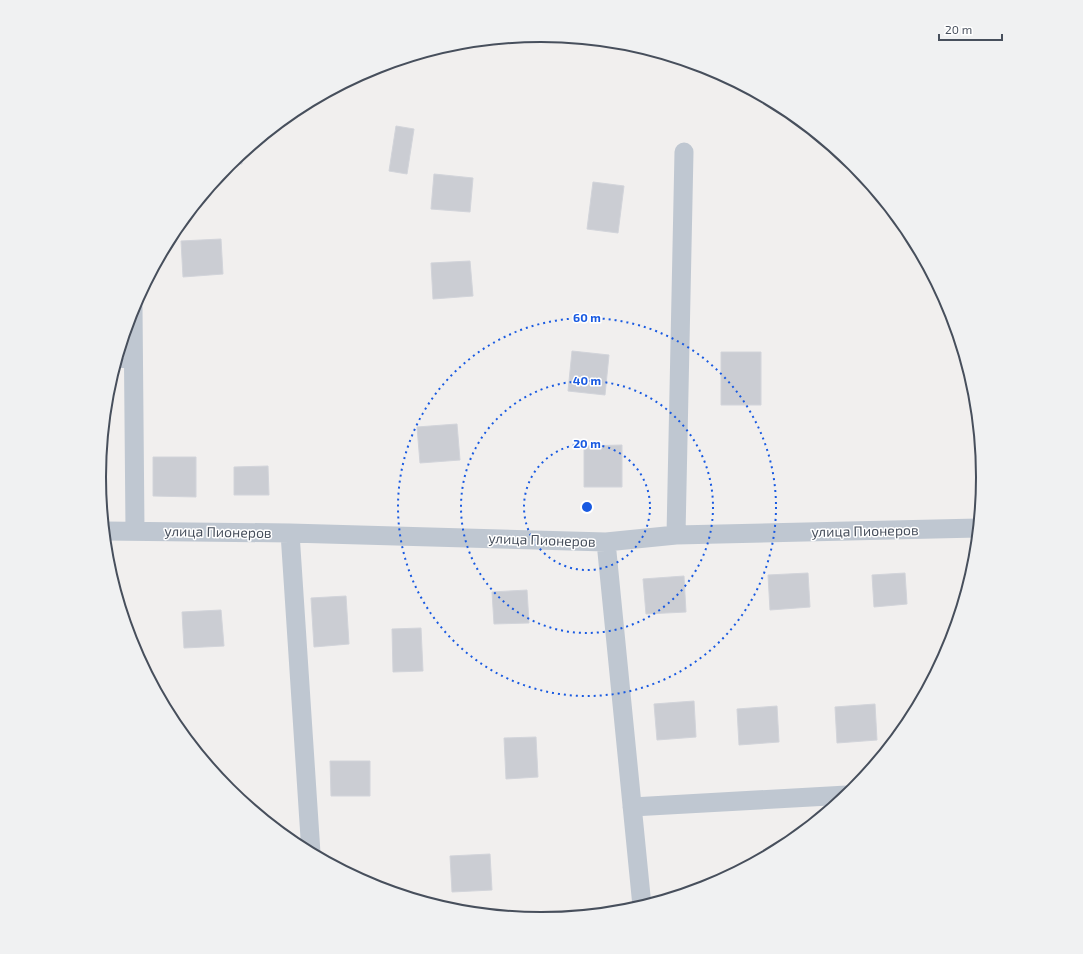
<svg xmlns="http://www.w3.org/2000/svg" width="1083" height="954" viewBox="0 0 1083 954" font-family="'Exo 2',sans-serif">
<style>
.building{fill:#cbcdd3;stroke:#d2d4da}
.lines{fill:none;stroke-linecap:round;stroke-linejoin:round}
.service{stroke:#bfc7d1;stroke-width:10}
.minor{stroke:#bfc7d1;stroke-width:19}
.ring{fill:none;stroke:#195ae1;stroke-width:2;stroke-dasharray:2 4}
.labels{text-anchor:middle;stroke-width:3;stroke-linejoin:round;paint-order:stroke}
.street-label{font-size:14px;fill:#474f5c;stroke:#fff}
.rim{fill:none;stroke:#474f5c;stroke-width:2}
.centre{fill:#195ae1;stroke:#fff;stroke-width:2}
.ring-label{font-size:12px;text-anchor:middle;font-weight:bold;fill:#195ae1;stroke:#fff;stroke-width:3;stroke-linejoin:round;paint-order:stroke}
</style>
<rect width="100%" height="100%" fill="#f1efee"/>
<path class="building" d="M396 126 414 129 407 174 389 171Z
M242 154V164H230Z
M434 174 473 178 470 212 431 209Z
M593 182 624 186 618 233 587 229Z
M221 239 223 274 183 277 181 241Z
M470 261 473 296 433 299 431 263Z
M572 351 609 355 605 395 568 391Z
M721 352H761V405H721Z
M457 424 460 460 420 463 417 427Z
M622 445V487H584V446Z
M153 457H196V497L153 496Z
M268 466 269 495H234V467Z
M808 573 810 607 770 610 768 575Z
M905 573 907 604 874 607 872 575Z
M684 576 686 612 646 614 643 579Z
M527 590 529 623 494 624 492 592Z
M346 596 349 644 314 647 311 598Z
M221 610 224 646 184 648 182 612Z
M421 628 423 671 393 672 392 629Z
M694 701 696 737 657 740 654 704Z
M875 704 877 740 837 743 835 707Z
M777 706 779 742 739 745 737 709Z
M906 716H912L907 725Z
M536 737 538 777 506 779 504 738Z
M330 761H370V796H331Z
M490 854 492 890 452 892 450 856Z"/>
<g class="lines">
<path class="service" d="M117 363H134"/>
<path class="minor" d="M133 307 135 530
M105 531 290 533 606 542 676 535 978 528
M290 533 311 853
M676 535 684 152
M606 542 642 906
M632 807 847 795"/>
</g>
<g class="ring">
<circle cx="587" cy="507" r="63"/>
<circle cx="587" cy="507" r="126"/>
<circle cx="587" cy="507" r="189"/>
</g>
<g class="labels">
<g class="street-label">
<text transform="translate(865 531) rotate(-1)" y="5">улица Пионеров</text>
<text transform="translate(218 532) rotate(1)" y="5">улица Пионеров</text>
<text transform="translate(542 540) rotate(2)" y="5">улица Пионеров</text>
</g>
</g>
<path d="M0 0H1083V954H0ZM106 477a435 435 0 1 1 870 0a435 435 0 1 1-870 0Z" fill="#f0f1f2" fill-rule="evenodd"/>
<path class="rim" d="M106 477a435 435 0 1 1 870 0a435 435 0 1 1-870 0Z"/>
<circle cx="587" cy="507" r="6" class="centre"/>
<g class="ring-label">
<text x="587" y="322">60 m</text>
<text x="587" y="385">40 m</text>
<text x="587" y="448">20 m</text>
</g>
<path d="M939 34v6h63v-6" fill="none" stroke="#474f5c" stroke-width="2"/>
<text x="945" y="34" font-size="12" fill="#474f5c" stroke="#ffffff" stroke-width="3" paint-order="stroke">20 m</text>
</svg>
